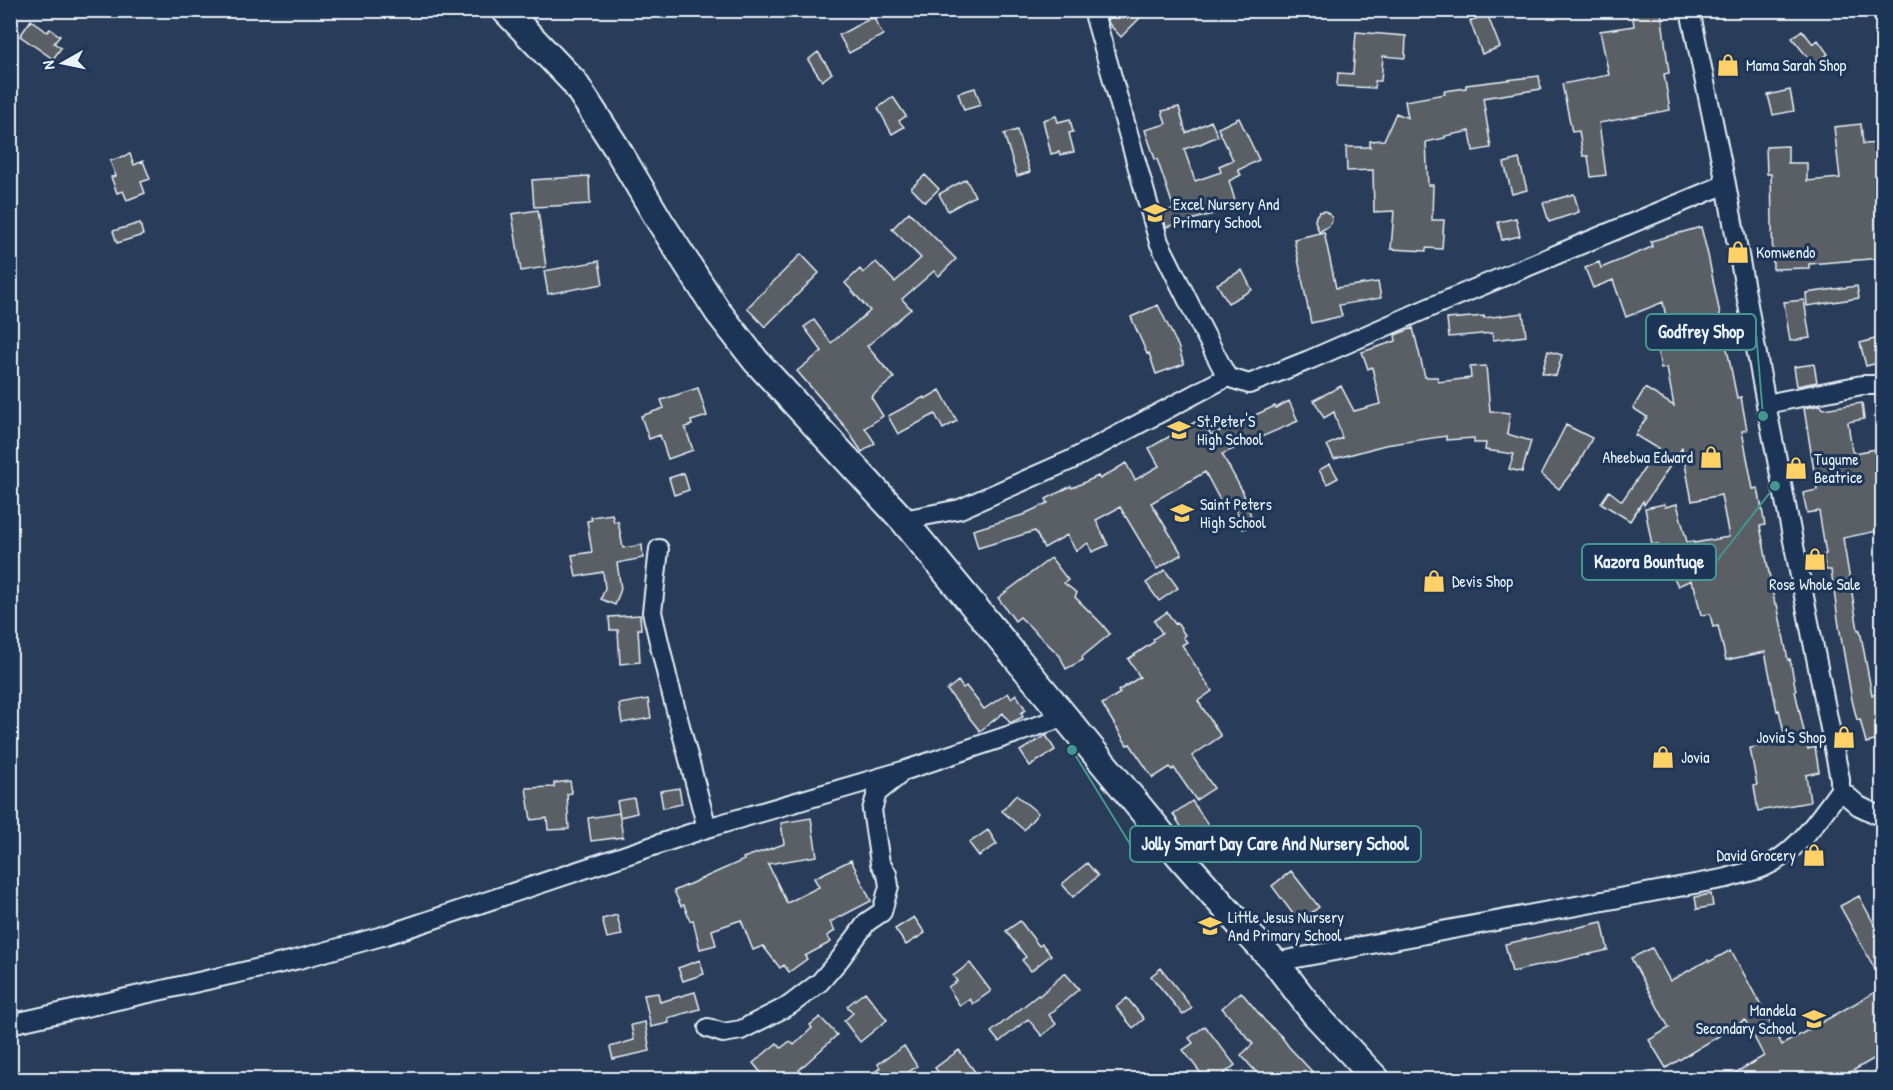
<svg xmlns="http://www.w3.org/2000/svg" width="1893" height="1090" viewBox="0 0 1893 1090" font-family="'Patrick Hand',sans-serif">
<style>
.building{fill:#5a5f65;stroke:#e8f1f8;stroke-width:1.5}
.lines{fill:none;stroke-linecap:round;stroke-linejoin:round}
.street-casing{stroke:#e8f1f8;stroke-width:22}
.secondary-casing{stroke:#e8f1f8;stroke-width:30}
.street{stroke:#1d3557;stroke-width:18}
.secondary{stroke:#1d3557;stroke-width:26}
.labels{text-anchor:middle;stroke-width:6;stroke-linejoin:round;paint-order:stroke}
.poi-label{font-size:16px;fill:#e8f1f8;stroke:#1d3557;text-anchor:start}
.leader{fill:none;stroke:#459590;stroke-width:2}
.callout-dot{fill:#459590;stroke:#1d3557;stroke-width:2}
.callout{fill:#1d3557;stroke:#459590;stroke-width:2}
.callout-label{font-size:18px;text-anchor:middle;font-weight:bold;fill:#e8f1f8}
</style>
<rect width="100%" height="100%" fill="#293d5a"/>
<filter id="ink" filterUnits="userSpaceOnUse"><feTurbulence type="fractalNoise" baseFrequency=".0167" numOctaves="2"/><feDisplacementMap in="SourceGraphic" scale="12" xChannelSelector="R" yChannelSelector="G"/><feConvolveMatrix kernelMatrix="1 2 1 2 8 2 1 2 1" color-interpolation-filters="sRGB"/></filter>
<g filter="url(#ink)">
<path class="building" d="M1114 10H1133L1140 18 1121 37 1109 24 1107 17Z
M1632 10H1661L1669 73 1664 74 1670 110 1599 123 1606 175 1591 177 1588 156H1583L1579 131 1572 132 1562 84 1609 75 1600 31 1634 26Z
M1487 14 1500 47 1482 54 1470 21Z
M873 17 883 35 849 53 839 35Z
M31 20 47 32 50 29 60 36 54 43 61 48 53 59 20 36Z
M1802 30 1813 44 1818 40 1828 54 1814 65 1792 38Z
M1356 32 1406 36 1405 58 1383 56 1381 81H1375V88L1337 86 1338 73 1353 74Z
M818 52 832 73 822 81 808 60Z
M1539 76 1541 89 1483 98 1491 148 1473 151 1470 131 1445 136V138L1426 142 1428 185H1433L1432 220H1444L1442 249 1426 248V251L1391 249 1394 211 1374 212 1373 170 1347 171 1346 147H1370V141L1384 140 1396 113 1408 118 1405 101 1445 94 1444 91 1466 88V85Z
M975 88 981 105 964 110 958 93Z
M1790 90 1794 111 1773 115 1768 95Z
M893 97 906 116 899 121 904 127 892 134 878 108Z
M1179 107 1186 133 1211 121 1218 136 1200 144 1184 149 1195 181 1221 172 1219 166 1233 160 1218 128 1239 118 1259 160 1238 170 1241 175 1229 181 1236 204 1226 207 1227 210 1166 227 1162 212 1174 209 1157 159H1155L1145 130 1166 124 1162 111Z
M1056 116 1058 122 1070 119 1073 132 1069 133 1074 152 1060 155 1059 152 1051 154 1043 120Z
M1861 124 1863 144 1882 143V258L1809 264V268L1773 269 1771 174H1767L1766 147 1788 146V163H1807V181L1840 178 1834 127Z
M1017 130 1030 172 1017 176 1004 134Z
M130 154 134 165 143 161 150 179 141 182 145 193 127 200 123 191 117 193 111 177 116 176 110 161Z
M1519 159 1527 190 1512 194 1504 163Z
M925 175 939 189 925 202 911 188Z
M589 176 590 204 534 207 532 180Z
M966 179 975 196 948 211 939 194Z
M1574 194 1579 212 1549 222 1543 203Z
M538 210 546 267 521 271 512 214Z
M1325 211 1331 216 1332 221 1329 226 1319 232 1315 221 1316 216 1319 212Z
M909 212 956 259 939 276 934 271 902 299 911 309 867 346 894 378 871 397 883 416 865 428 875 443 862 452 846 428 797 371 822 351 804 327 814 320 831 343 870 311 845 283 860 269 863 273 876 262 895 282 921 258 892 229Z
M1516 218 1520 236 1502 240 1498 222Z
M140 223 143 235 117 243 113 231Z
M1701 227 1708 255 1737 398 1741 397 1747 430 1742 431 1753 489 1758 488 1765 525 1760 526 1775 604H1777L1788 660 1790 659 1796 691H1795L1808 749 1815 747 1819 772 1806 775 1810 802 1758 811 1754 786 1757 785 1750 748 1786 742 1779 710 1777 711 1765 652 1726 660 1718 626 1713 627 1710 614 1701 615 1694 585H1692L1691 580 1678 586 1658 544 1652 545 1645 508 1664 504 1665 507 1677 504 1687 542 1694 541V543L1729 537 1721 495 1692 501 1682 448 1644 505 1643 501 1630 521 1601 503 1609 491 1622 501 1658 449 1635 435 1647 417 1633 408 1645 388 1674 406 1667 368 1661 369 1656 341 1670 339 1663 302 1626 317 1613 280 1593 288 1585 268 1599 262 1601 268 1652 247 1651 241Z
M1324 232 1336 288 1378 282 1381 298 1339 305 1342 316 1311 323 1294 239Z
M801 254 819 273 765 327 747 308Z
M599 261 603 284 548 294 544 271Z
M1242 270 1252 290 1228 303 1217 284Z
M1857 286 1859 298 1807 306 1806 293Z
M1804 300 1810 338 1790 341 1784 302Z
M1158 305 1178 346 1184 364 1156 374 1149 353 1147 354 1131 317Z
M1523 313 1526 336 1493 340 1492 333 1449 337 1447 319 1484 316V318Z
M1413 328 1425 377H1438V382L1471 378 1470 367 1486 366 1490 411 1510 413 1507 434 1531 441 1522 472 1509 469 1514 454 1485 450 1486 443H1474V438L1446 440V436L1385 445 1334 459 1327 445 1342 438 1334 412 1324 418 1314 400 1341 386 1354 411 1380 404 1372 367 1368 369 1362 352 1396 341 1395 335Z
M1882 337V362L1866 366 1860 343Z
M1548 351 1562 355 1556 376 1542 373Z
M1814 364 1817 382 1797 386 1794 367Z
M698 388 707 416 691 421 692 425 685 427 693 450 668 459 660 435 649 439 641 416 664 408 661 400Z
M940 390 957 421 943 429 935 414 898 434 888 416 924 397 925 399Z
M1289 401 1298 421 1222 454 1243 492 1254 525 1243 529 1232 498 1222 504 1205 472 1151 503 1182 554 1157 569 1120 507 1096 520 1108 545 1092 552 1088 543 1076 551 1067 535 1044 548 1035 531 978 548 973 530 1026 514V513L1048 503 1046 499 1071 486 1072 488 1098 476 1100 479 1126 463 1135 480 1159 466 1149 448 1202 418 1211 435 1275 406 1276 408Z
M1862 403 1864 419 1848 422 1852 451 1854 453 1882 448V530L1843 538 1858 630H1860L1872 695 1879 694 1882 711V739L1866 743 1860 719 1857 720 1852 700 1839 626 1831 570H1826L1823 555 1826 554 1819 511 1807 513 1803 493 1817 490 1804 408 1821 405 1823 409Z
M1566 425 1592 438 1579 463 1559 489 1541 474Z
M1330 464 1338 478 1327 484 1319 470Z
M684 473 689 490 674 495 669 478Z
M612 514 614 522 618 521 623 548 642 545 643 558 617 563 621 589 615 605 601 599 605 588 603 572 576 577 572 555 592 552 587 521 592 520 591 517Z
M1051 558 1068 580 1064 583 1077 593 1075 597 1101 623 1110 634 1082 657 1083 660 1066 669 1060 656 1020 617 1015 621 998 598Z
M1165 570 1178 588 1159 601 1146 583Z
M1167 612 1175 624 1177 623 1185 635 1183 637 1187 642 1182 645 1212 691 1198 701 1221 736 1192 756 1214 788 1196 800 1174 768 1172 770 1170 767 1153 778 1130 744 1127 745 1102 704 1120 693 1118 691 1140 677 1128 659 1154 642 1153 639 1162 633 1154 621Z
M640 615 641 629H638L640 662 620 664 618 630H610L609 617Z
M958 681 963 688 966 686 984 709 1008 693 1011 698 1016 694 1026 710 1021 713 1023 717 1010 723 1003 713 980 731 947 690Z
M648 699 651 718 622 723 619 704Z
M1046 735 1055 750 1030 766 1020 751Z
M570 781 572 793 567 794 569 829 548 830 547 818 531 820 526 788 554 787V783Z
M679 788 682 804 663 808 660 791Z
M1016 795 1038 813 1024 830 1002 811Z
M634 798 637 813 620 817 617 801Z
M1192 801 1209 826 1189 839 1173 814Z
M619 813 623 837 591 841 588 818Z
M811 818 817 856 768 864 787 903 819 887 814 878 851 860 871 901 830 922 835 931 827 936 831 942 805 956 807 959 789 972 784 965 780 968 763 946 753 950 741 920 712 930 716 945 700 949 693 920 690 921 684 905 681 906 674 891 744 860 743 858 784 844 781 823Z
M988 830 997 844 979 856 969 843Z
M1087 863 1098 876 1073 897 1062 884Z
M1291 871 1319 907 1299 922 1272 886Z
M1711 894 1713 906 1697 909 1695 897Z
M1859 896 1882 939V982L1840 906Z
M617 915 622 935 607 938 602 919Z
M914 917 925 933 906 945 895 929Z
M1020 921 1039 946 1042 944 1051 955 1031 971 1022 960 1026 957 1006 931Z
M1602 922 1608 950 1512 972 1505 944Z
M1652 948 1670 981 1708 960 1709 962 1731 950 1782 1045 1882 988V1054L1837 1080H1723L1764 1056 1745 1020 1666 1068 1649 1040 1669 1028 1631 958Z
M700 960 704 974 683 981 678 968Z
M970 963 991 991 973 1004 970 999 960 1006 948 987 957 981 953 976Z
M1161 968 1192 1008 1183 1015 1151 976Z
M1065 973 1079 989 1049 1015 1056 1024 1042 1036 1028 1019 999 1042 991 1032 1038 995 1039 996Z
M695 992 700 1009 668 1018 669 1023 651 1027 644 995 658 993 660 1002Z
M865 992 887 1020 860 1042 844 1021 853 1013 847 1006Z
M1241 992 1265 1021 1281 1036 1289 1047 1320 1080H1263L1241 1055 1253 1044 1222 1008Z
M1127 998 1144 1019 1133 1028 1116 1007Z
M820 1017 837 1035 799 1070 801 1073 793 1080H767L753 1063 777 1043 781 1048 790 1041 794 1045 812 1028 810 1025Z
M645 1022 650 1051 613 1059 610 1047 634 1040 631 1025Z
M1205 1026 1235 1065 1216 1080H1206L1183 1050 1193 1043 1189 1038Z
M904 1046 917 1066 897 1080H862L880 1068 878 1064Z
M959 1050 981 1080H944L935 1068Z"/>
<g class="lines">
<g class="street-casing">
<path id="street" d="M1093 10 1159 242 1195 315 1227 377
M1690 10 1726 184 1766 404 1840 779V790L1859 806 1882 817
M1766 404 1862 385H1880L1882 387
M903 520 960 509 1071 460 1227 377 1249 384 1309 360 1433 306 1726 184
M659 549 652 612 668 680 707 828
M1275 962 1727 878C1739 874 1752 872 1764 867 1798 852 1818 819 1840 790
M10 1024 234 974 299 959 386 935 707 828 906 770 1064 717
M708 1028 723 1033 741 1030 790 1005 820 982 840 959 867 922 882 912 889 886 887 874 880 863 872 810 877 793 897 777"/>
</g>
<g class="secondary-casing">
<path id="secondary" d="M505 10 574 82 616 147 659 220 718 312 756 361 903 520 1178 854 1242 927 1275 962 1315 1014 1377 1080"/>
</g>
<use href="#street" class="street"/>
<use href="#secondary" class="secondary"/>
</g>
</g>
<defs>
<g id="shop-bare" transform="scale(1.8)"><path d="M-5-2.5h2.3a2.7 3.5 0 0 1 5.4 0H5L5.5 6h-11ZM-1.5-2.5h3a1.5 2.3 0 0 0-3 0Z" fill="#ffd166" stroke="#1d3557" stroke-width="2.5" paint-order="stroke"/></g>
<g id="school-bare" transform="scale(1.8)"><path d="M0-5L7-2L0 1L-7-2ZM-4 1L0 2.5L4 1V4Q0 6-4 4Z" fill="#ffd166" stroke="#1d3557" stroke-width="2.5" paint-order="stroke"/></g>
</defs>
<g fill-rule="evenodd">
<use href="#shop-bare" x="1728" y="65"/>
<use href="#school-bare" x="1155" y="213"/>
<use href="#shop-bare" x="1738" y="252"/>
<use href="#school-bare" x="1179" y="430"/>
<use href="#shop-bare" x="1711" y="457"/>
<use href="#shop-bare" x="1796" y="468"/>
<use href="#school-bare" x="1182" y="513"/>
<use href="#shop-bare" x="1815" y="559"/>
<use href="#shop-bare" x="1434" y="581"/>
<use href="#shop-bare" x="1844" y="737"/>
<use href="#shop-bare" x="1663" y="757"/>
<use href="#shop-bare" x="1814" y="855"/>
<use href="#school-bare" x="1210" y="926"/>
<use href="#school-bare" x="1814" y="1019"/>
</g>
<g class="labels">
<g class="poi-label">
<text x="1746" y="71">Mama Sarah Shop</text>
<text x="1173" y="210">Excel Nursery And<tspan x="1173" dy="18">Primary School</tspan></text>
<text x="1756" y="258">Komwendo</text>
<text x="1197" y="427">St.Peter'S<tspan x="1197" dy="18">High School</tspan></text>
<text x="1693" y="463" text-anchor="end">Aheebwa Edward</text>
<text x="1814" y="465">Tugume<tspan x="1814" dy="18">Beatrice</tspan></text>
<text x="1200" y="510">Saint Peters<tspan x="1200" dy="18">High School</tspan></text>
<text x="1452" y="587">Devis Shop</text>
<text x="1815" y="590" text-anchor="middle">Rose Whole Sale</text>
<text x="1826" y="743" text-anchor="end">Jovia'S Shop</text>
<text x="1681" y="763">Jovia</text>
<text x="1796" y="861" text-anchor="end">David Grocery</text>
<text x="1228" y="923">Little Jesus Nursery<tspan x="1228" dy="18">And Primary School</tspan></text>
<text x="1796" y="1016" text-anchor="end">Mandela<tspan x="1796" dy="18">Secondary School</tspan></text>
</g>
</g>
<path class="leader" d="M1763 416L1756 332M1775 486L1716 562M1072 750L1130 844"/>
<g class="callout-dot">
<circle cx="1763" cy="416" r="6"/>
<circle cx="1775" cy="486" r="6"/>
<circle cx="1072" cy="750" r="6"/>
</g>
<g class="callout">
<rect x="1646" y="314" width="110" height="36" rx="6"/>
<rect x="1582" y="544" width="134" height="36" rx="6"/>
<rect x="1130" y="826" width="291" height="36" rx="6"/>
</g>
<g class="callout-label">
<text x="1701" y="338">Godfrey Shop</text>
<text x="1649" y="568">Kazora Bountuqe</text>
<text x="1275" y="850">Jolly Smart Day Care And Nursery School</text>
</g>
<rect width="1893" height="1090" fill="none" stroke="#1d3557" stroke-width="36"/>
<rect x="18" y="18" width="1857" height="1054" fill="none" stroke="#e8f1f8" stroke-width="2" filter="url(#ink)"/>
<g transform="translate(63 63) rotate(261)" stroke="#1d3557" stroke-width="4.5" paint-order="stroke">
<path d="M0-4.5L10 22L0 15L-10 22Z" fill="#e8f1f8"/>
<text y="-9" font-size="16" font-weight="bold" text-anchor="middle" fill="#e8f1f8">N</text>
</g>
</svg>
